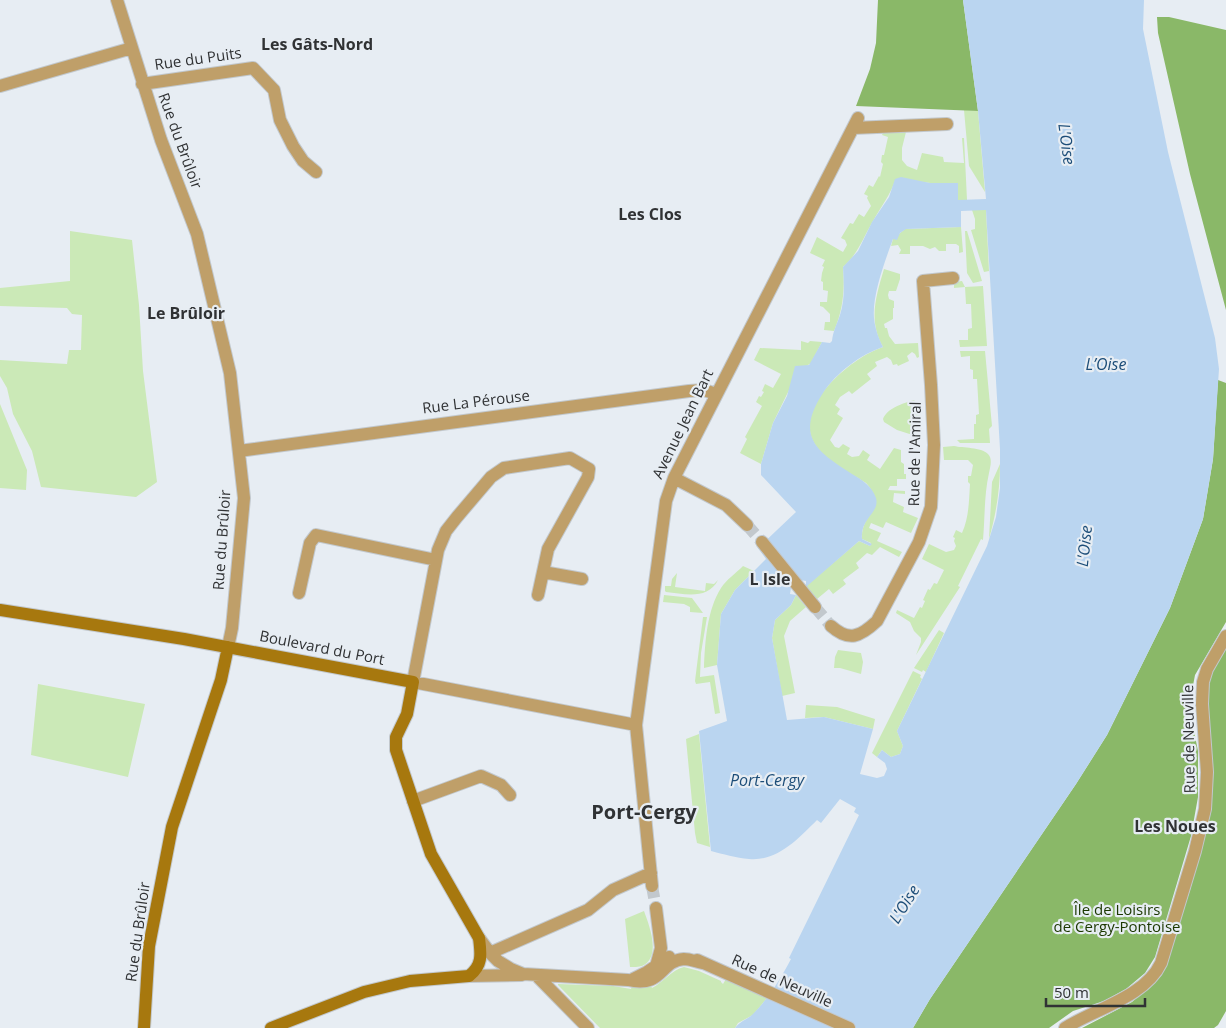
<svg xmlns="http://www.w3.org/2000/svg" width="1226" height="1028" viewBox="0 0 1226 1028" font-family="'Open Sans',sans-serif">
<style>
.green{fill:#cbe9b7}
.forest{fill:#8ab868}
.water{fill:#bad5f0;fill-rule:evenodd}
.lines{fill:none;stroke-linecap:round;stroke-linejoin:round}
.street-tunnel{stroke:#c2c8cd;stroke-width:12;stroke-dasharray:12 6;stroke-linecap:butt}
.street-casing{stroke:#c2c8cd;stroke-width:14}
.secondary-casing{stroke:#c2c8cd;stroke-width:14}
.street{stroke:#bf9f69;stroke-width:12}
.secondary{stroke:#a7780e;stroke-width:12}
.labels{text-anchor:middle;stroke-width:4.5;stroke-linejoin:round;paint-order:stroke}
.street-label{font-size:15px;fill:#303234;stroke:#e7edf3}
.park-label{font-size:15px;fill:#1c3800;stroke:#e7edf3}
.neighbourhood-label{font-size:16px;font-weight:bold;fill:#303234;stroke:#e7edf3}
.water-label{font-size:16px;font-style:italic;fill:#1c4d78;stroke:#e7edf3}
.district-label{font-size:20px;font-weight:bold;fill:#303234;stroke:#e7edf3}
</style>
<rect width="100%" height="100%" fill="#e7edf3"/>
<path class="green" d="M964 110 978 111 985 192 969 166Z
M906 132 902 148V160L907 166 917 170 922 153 943 157 944 162 964 163 962 138H964L967 200H958V183L939 184 896 179C890 195 881 207 873 221 863 238 858 254 843 267 845 290 843 310 834 331L824 330 825 322H830V314L823 307 820 306V302H827L828 291 823 290V282L821 281 822 273 824 267 822 266 825 260 810 253 817 237 843 252 847 245 845 240 841 238 850 223 853 224 859 214 864 217 871 206 867 198 868 196 864 194 869 185 873 187 879 176 880 177 883 164 881 162 882 155H884L888 137 882 135 883 133Z
M972 210H986L989 271 984 272 971 230 975 229V219Z
M961 227 963 252 959 253V246L956 244H946V251H939L935 247 930 249 923 246H910V254H899L901 250 898 245 891 246 893 239 905 229Z
M70 231 132 240 139 305 143 371 157 482 136 497 41 487 32 451 13 414 7 388 0 376V360L67 364 69 350H81L82 315 72 314 67 308 0 306V288L70 281Z
M965 231H967L982 281 973 283 967 273Z
M884 269 900 274V279L896 291H889L888 295 889 299 894 301V308H893V319L884 324 885 328H887L889 336 895 344 918 343 919 357 917 358 915 354 912 352 907 356 909 361 898 366 897 364 893 365 891 360 887 357 875 362 877 366 867 374 871 379 852 394 849 391 840 397 835 405 840 409 837 414 843 418 830 440 835 447 839 448 843 444 850 448 847 454 852 457 859 456 863 450 870 455 867 460 880 469 894 448 901 450V462L904 464V474H906V479H897V486H890L888 490 905 491V494L894 493 893 502 904 507 903 512 918 518 911 533 886 522 883 528 871 523 869 528 881 533 877 541 902 552 899 557 880 547 872 555 867 553 856 563 859 568 843 580 846 584 833 594 829 589 817 599 806 586 859 541 870 546 871 543 862 539C860 514 888 507 866 483 849 472 824 461 814 443 793 406 852 357 883 347 868 321 876 296 884 269Z
M962 281 965 287 983 286 987 346 960 347 959 340H968V329L972 328 971 304H966L965 287 954 288V282Z
M801 341 808 343 810 341 822 342 811 363 805 367 790 388 773 423 761 464 740 453 747 439 745 437 762 406 756 402 759 396 761 397 764 392 762 391 765 384 773 388 781 374 754 360 760 348 801 350Z
M960 351H985L992 426 989 429 990 443H960L957 440 974 439V424H976V415L979 414 977 379H973V370L970 369V356L961 357Z
M914 400 918 404 922 433 919 437 897 430 884 422 883 419C887 408 904 403 914 400Z
M0 404 27 470 26 490 0 488Z
M954 446C963 448 981 447 988 454 993 459 990 467 989 473 984 495 985 518 983 540L981 539 958 586 960 587 916 655 921 642V638L914 631 910 622 896 613 897 610 914 618 920 607 922 608 925 601 923 600 928 589 930 590 934 583 937 584 944 570 922 559 929 544 946 552 954 550 956 546 954 541 955 538 953 537 956 530 962 533C969 518 969 500 970 484L968 482V476H971L973 465 968 460H944L943 447Z
M1000 464C1000 490 996 514 989 539L992 482Z
M743 566 754 571 735 590 721 614 717 665 704 668C705 642 707 610 721 588 726 580 736 573 743 566Z
M677 573 675 587 705 591 706 583 714 584 718 580C708 600 685 594 666 592L665 591V586H671L672 579Z
M664 595 692 598 703 613 690 612V607L684 604 663 602Z
M796 595 806 607 790 621 784 636 795 693 782 696 772 638 775 620 791 605Z
M703 617H707L701 653 700 677 714 675 720 713 715 714 710 682 696 684 695 681Z
M939 630 944 633 926 672 923 670 922 672 914 668Z
M838 650 861 653 863 662 861 674 840 668H834L835 657Z
M913 671 921 675 920 677 922 679 897 731 903 746 900 754 891 757 882 750 877 757 872 753Z
M38 684 145 704 128 777 31 755Z
M806 705 837 707 875 719 873 729 824 717 805 718Z
M699 734 710 847 697 843 695 833 686 739Z
M644 911C649 925 662 957 642 966 639 967 633 967 630 967L625 919Z
M684 967 699 971 721 981V982L723 984 726 979 767 998 753 1015 738 1023 735 1028H600L558 985V984L613 986 631 989 632 986 650 984 652 988C664 982 671 970 684 967Z"/>
<path class="forest" d="M878 0H963L978 111 856 106 870 69 876 43Z
M1157 17H1169L1226 30V310L1190 174 1158 33Z
M1218 380 1226 383V622L1195 675 1191 696 1192 721 1198 751V797L1191 836 1155 957 1145 973 1126 989 1104 1001 1073 1011 1049 1028H913L930 999 1076 784 1107 735 1170 608 1203 519 1213 459Z
M1226 646V1011L1218 1025 1214 1028H1082L1132 1002 1161 976 1190 890 1208 819 1206 693 1210 677Z"/>
<path class="water" d="M963 0H1144L1143 29 1168 152 1215 338 1219 369 1213 459 1203 519 1170 608 1107 735 1076 784 930 999 913 1028H735C740 1021 747 1020 753 1014 769 998 781 978 791 959L789 958 859 815 854 812 856 808 840 799 821 823 817 820C799 838 777 862 749 859 736 858 723 854 711 851L699 731 727 721 717 665 721 614 735 590 766 559 758 548 796 512 761 475V464L773 423 787 396 795 366 809 365 822 342 830 343 832 341C833 331 837 324 840 315 845 299 844 284 843 267L858 251 872 222 889 197 895 179 901 177 930 183H958V200L986 199 978 111ZM986 210 1000 449V488L996 517 987 546 897 731 903 746 900 754 891 757 882 750 877 757 885 763 887 769 884 776 877 778 860 774 873 729 824 717 787 720 772 638 775 620 791 605 796 595 790 594 791 588 800 580 806 581V587L859 541 870 546 872 544 862 539C860 518 880 513 876 498 872 486 862 480 852 474 816 451 795 436 823 393 836 373 861 354 883 347 879 339 875 329 874 318 872 295 885 261 893 239L897 240 900 233 906 229 961 227V211Z"/>
<g class="lines">
<path class="street-tunnel" d="M747 525 762 542
M815 607 831 626
M652 886 656 908"/>
<g class="street-casing">
<path id="street" d="M117 0 161 140 197 234 230 373 244 498 232 628 228 647
M142 84 253 68 274 90 280 120 293 146 303 161 316 172
M0 86 132 48
M853 128 947 124
M239 451 689 391 704 390 716 394
M674 478 726 505 747 525
M762 542 815 607
M582 579 543 572 548 549 588 477 589 469 570 458 504 468 491 477 457 517 446 531 438 550 413 682 636 725
M299 593 310 543 316 535 436 560
M538 595 543 572
M831 626C849 642 860 637 877 621L919 542 931 507 934 445 931 385 923 281 953 278
M413 801 481 776 501 785 510 795
M652 886 636 725 666 501 674 478 858 118
M656 908 661 948 656 966
M479 938 490 953 498 961 511 969 523 974 628 980C664 988 659 961 684 959 690 959 697 962 703 963
M490 953 588 910 613 890 651 873
M697 960 849 1028
M536 975 588 1028
M469 976 522 975
M633 979 647 972 669 957
M1065 1028C1095 1009 1145 997 1161 963L1195 851 1205 809 1207 772 1202 704 1203 682 1207 669 1226 636"/>
</g>
<g class="secondary-casing">
<path id="secondary" d="M0 610 184 639 413 682 407 714 396 737V750L431 854 479 938C481 954 483 965 469 976L410 981 364 992 271 1028
M144 1028 149 946 172 827 221 680 228 647"/>
</g>
<use href="#street" class="street"/>
<use href="#secondary" class="secondary"/>
</g>
<g class="labels">
<g class="street-label">
<text transform="translate(198 59) rotate(-8)" y="5">Rue du Puits</text>
<text transform="translate(180 141) rotate(70)" y="5">Rue du Brûloir</text>
<text transform="translate(476 402) rotate(-7)" y="5">Rue La Pérouse</text>
<text transform="translate(683 424) rotate(-64)" y="5">Avenue Jean Bart</text>
<text transform="translate(915 454) rotate(-89)" y="5">Rue de l'Amiral</text>
<text transform="translate(222 540) rotate(-86)" y="5">Rue du Brûloir</text>
<text transform="translate(322 648) rotate(11)" y="5">Boulevard du Port</text>
<text transform="translate(1189 739) rotate(-91)" y="5">Rue de Neuville</text>
<text transform="translate(138 932) rotate(-82)" y="5">Rue du Brûloir</text>
<text transform="translate(782 981) rotate(24)" y="5">Rue de Neuville</text>
</g>
<g class="park-label">
<text x="1117" y="915">Île de Loisirs<tspan x="1117" dy="17">de Cergy-Pontoise</tspan></text>
</g>
<g class="neighbourhood-label">
<text x="317" y="50">Les Gâts-Nord</text>
<text x="650" y="220">Les Clos</text>
<text x="186" y="319">Le Brûloir</text>
<text x="770" y="585">L Isle</text>
<text x="1175" y="832">Les Noues</text>
</g>
<g class="water-label">
<text transform="translate(1067 144) rotate(82)" y="6">L'Oise</text>
<text x="1106" y="370">L’Oise</text>
<text transform="translate(1084 546) rotate(-84)" y="6">L'Oise</text>
<text x="767" y="786">Port-Cergy</text>
<text transform="translate(904 904) rotate(-58)" y="6">L'Oise</text>
</g>
<g class="district-label">
<text x="644" y="819">Port-Cergy</text>
</g>
</g>
<path d="M1046 998v8h99v-8" fill="none" stroke="#303234" stroke-width="2.5"/>
<text x="1054" y="998" font-size="15" fill="#303234" stroke="#e7edf3" stroke-width="4" paint-order="stroke">50 m</text>
</svg>
